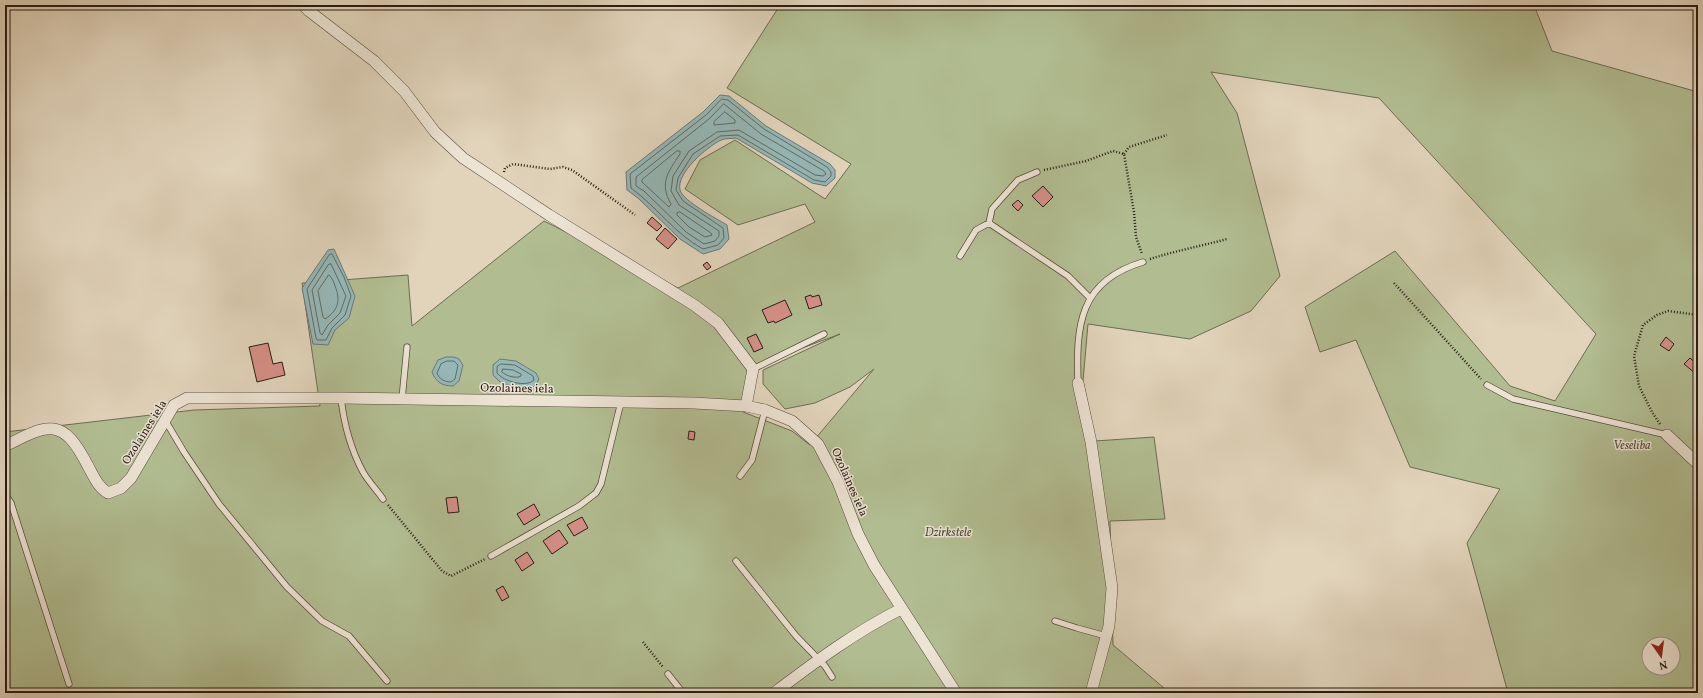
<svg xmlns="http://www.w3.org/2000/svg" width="1703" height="698" viewBox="0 0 1703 698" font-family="Vollkorn,serif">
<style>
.green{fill:#b1bd91;stroke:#6d6c53;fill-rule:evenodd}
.water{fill:#95b7b6;stroke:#6a7976}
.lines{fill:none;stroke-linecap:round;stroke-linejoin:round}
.shore{stroke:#5f6a66;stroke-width:1}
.building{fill:#d69088;stroke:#291c15}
.service-casing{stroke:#574a3e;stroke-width:7}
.minor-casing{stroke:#574a3e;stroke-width:12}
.path{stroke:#291c15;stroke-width:2.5;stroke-dasharray:1 2;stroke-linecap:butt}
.service{stroke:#ece3d3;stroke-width:5.5}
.minor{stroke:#ece3d3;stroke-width:11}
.labels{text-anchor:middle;stroke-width:3;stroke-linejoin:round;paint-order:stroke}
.street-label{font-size:12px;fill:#291c15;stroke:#ece3d3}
.park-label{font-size:12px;font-style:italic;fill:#524c3a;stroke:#ece3d3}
</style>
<rect width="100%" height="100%" fill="#e1d4bb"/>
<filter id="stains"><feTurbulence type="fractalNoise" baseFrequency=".005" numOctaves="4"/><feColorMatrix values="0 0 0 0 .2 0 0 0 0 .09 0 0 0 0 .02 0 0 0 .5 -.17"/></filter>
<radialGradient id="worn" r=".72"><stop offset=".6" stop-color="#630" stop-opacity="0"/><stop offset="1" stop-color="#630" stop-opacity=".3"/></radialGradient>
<path class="green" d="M780 5H1534L1552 51 1698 92V693H1508L1467 543 1500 489 1410 467 1356 340 1320 352 1305 307 1395 251 1510 386 1555 401 1596 334 1379 98 1211 72 1237 113 1280 276 1251 311 1190 339 1088 324 1083 381 1095 441 1154 437 1165 519 1110 521 1113 645 1164 688 1163 693H5V432L194 410 320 406 302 283 408 275 412 326 544 221 678 288 815 222 805 204 738 225 685 189 700 160 735 140 825 199 851 164 727 88ZM840 334 763 370V384L785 409 815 403 850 387 874 369 810 445 792 431 743 412 751 367ZM1649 644H1673V668H1649Z"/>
<path class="water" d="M720 95 729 96 766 126 830 164 835 170V178L826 186 812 183 736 138C731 139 725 138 721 140 707 147 676 173 680 190 683 201 717 219 727 225L729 239 720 249 703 254 680 239 638 198 627 190 626 172 703 112Z
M334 249 355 296 349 318 335 330 328 345 313 344 302 288 328 250Z
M446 357H454L459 359 463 365 459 381 453 386C442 386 436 382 432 372L438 360Z
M500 359 516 361 536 373 539 379 537 383 533 387H514L500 382 493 375V365Z"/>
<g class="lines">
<path class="shore" d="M722 99 728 100 764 129 827 167 831 172V176L825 182 814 180 738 135 720 136 693 154 678 178 676 190 683 201 723 228 724 238 718 245 703 249C675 234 657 207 631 188L630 174 706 115Z
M724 104 761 134 824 171 826 174 823 176 815 175 739 130 717 132 689 151 673 176 671 191 679 205 719 231V236L715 241 704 244 686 232 644 191 636 186V177L709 119Z
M725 112 735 120V123L714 125V122Z
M677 151H680V154C668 172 659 183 671 204L669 207 642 182V180Z
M680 212 711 233 712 235 705 237 689 227 677 215V213Z
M332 254 344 277 351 296 345 315 332 328 326 340H317L316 338 307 289 329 255Z
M331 264 346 296 340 313 328 325 322 335 320 333 312 290 328 265Z
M329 275C332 278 334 282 335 286 341 300 338 311 325 319L323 317 318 291Z
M447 361H454L458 365 455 379 451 382C445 382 439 379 437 373L441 364Z
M501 364 515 365 533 376 534 380C526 388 503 381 497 373V367Z
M503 369 513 370 521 374V376C516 379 506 376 502 372Z"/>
</g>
<path class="building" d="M1043 186 1053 197 1043 207 1032 196Z
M1018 200 1023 205 1018 211 1012 205Z
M652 217 662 226 657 231 647 223Z
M665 228 677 239 668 249 656 239Z
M707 262 711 267 707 270 703 265Z
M811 295 812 297 819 295 822 305 809 309 805 297Z
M785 300 792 315 775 323 774 321 768 323 762 310Z
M756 334 763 348 754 352 747 338Z
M1666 337 1674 344 1669 351 1660 345Z
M268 343 273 364 282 362 285 375 257 382 249 347Z
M1690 358 1698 365V371L1696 374 1684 364Z
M689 431 695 432 694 440 688 439Z
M457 497 459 512 448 513 446 498Z
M534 504 540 515 524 525 517 514Z
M582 517 588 528 574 536 567 525Z
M559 530 568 543 552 554 543 541Z
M527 552 534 563 522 571 515 560Z
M503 586 509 597 502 601 496 590Z"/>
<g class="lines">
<g class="service-casing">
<path id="service" d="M989 223 992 209 1018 180 1037 172
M960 256 976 230 989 223 1068 276 1089 297
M753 369 824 334
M1078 383C1076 325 1079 281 1143 262
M1487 385 1513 399 1667 435
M341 398C344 424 350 448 363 472 368 481 377 490 383 499
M402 399 407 347
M165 420 184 452 219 504 287 587 322 621 349 636 387 681
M740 476 752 460 765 410
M5 494 11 503 69 684
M491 556 579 506 596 493 601 484 621 402
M736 561 796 636 825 666 832 677
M1055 621 1077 628 1106 636
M668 674 683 693"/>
</g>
<g class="minor-casing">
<path id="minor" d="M303 5 309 11 374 61 404 91 435 132 463 158 549 215 694 305 718 323 753 369 746 406
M1078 383 1091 442 1112 588 1109 626 1091 693
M1667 435 1698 464
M5 446C49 423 63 417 88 466 94 477 98 487 108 493L121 488 131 478 174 405 187 398H341L694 403 746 406 765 410 792 421 818 444 838 482 858 534 874 565 956 693
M774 693C815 662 855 632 901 609"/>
</g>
<path class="path" d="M1124 154 1129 147 1167 135
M1044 170 1086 161 1113 151 1124 154 1134 212 1136 237 1142 254
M504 172 505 168 513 164 550 169 563 167 572 170 635 215
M1150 259C1175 251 1201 246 1227 239
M1394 283 1481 379
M1660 424 1652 412 1639 386 1634 356 1643 325 1657 315 1668 311 1698 315
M388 505 442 571 451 576 485 559
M643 642 663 667"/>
<use href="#service" class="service"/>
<use href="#minor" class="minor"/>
</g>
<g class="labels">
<g class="street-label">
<text transform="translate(517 388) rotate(1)" y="4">Ozolaines iela</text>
<text transform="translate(144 432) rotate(-58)" y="4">Ozolaines iela</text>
<text transform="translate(850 482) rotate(66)" y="4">Ozolaines iela</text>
</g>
<g class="park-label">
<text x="1632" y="449">Veselība</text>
<text x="948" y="536">Dzirkstele</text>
</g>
</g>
<rect width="1703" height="698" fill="none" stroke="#e1d4bb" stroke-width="20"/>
<rect x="6" y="6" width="1691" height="686" fill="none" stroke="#291c15" stroke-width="2"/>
<rect x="10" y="10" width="1683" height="678" fill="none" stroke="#291c15"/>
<g transform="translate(1661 656) rotate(166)"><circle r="19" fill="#ece3d3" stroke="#9e9387"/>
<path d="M0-3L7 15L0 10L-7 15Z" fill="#8f2418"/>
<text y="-6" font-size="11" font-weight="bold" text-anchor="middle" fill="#291c15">N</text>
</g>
<rect width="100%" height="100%" filter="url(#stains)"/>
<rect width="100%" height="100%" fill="url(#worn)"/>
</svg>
